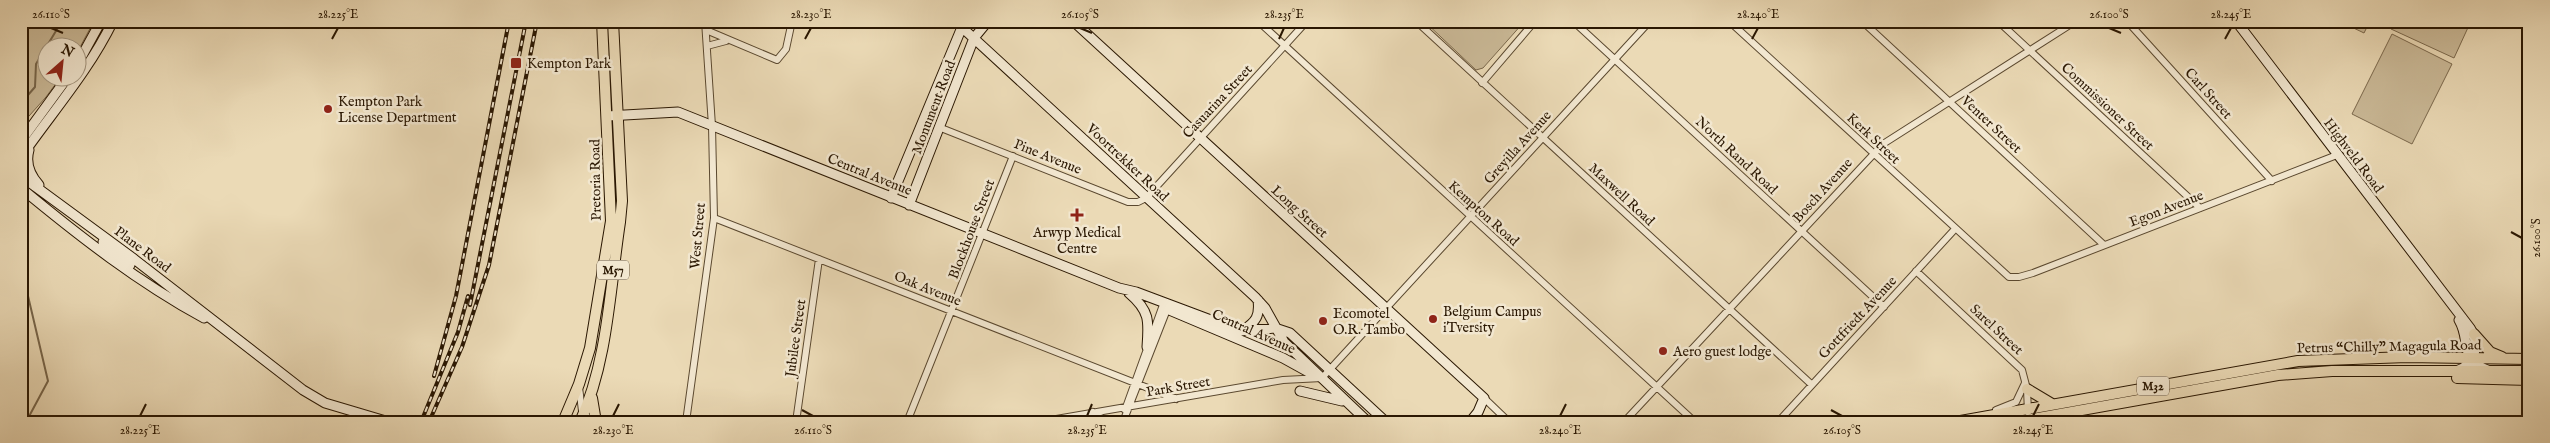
<svg xmlns="http://www.w3.org/2000/svg" width="2550" height="443" viewBox="0 0 2550 443" font-family="'IM FELL English',serif">
<style>
.green{fill:#cab997;stroke:#7a684c}
.lines{fill:none;stroke-linecap:round;stroke-linejoin:round}
.stream{stroke:#766449;stroke-width:2}
.street-casing{stroke:#5a482f;stroke-width:8}
.secondary-casing{stroke:#2a1702;stroke-width:11}
.primary-casing{stroke:#2a1702;stroke-width:12}
.street{stroke:#f2e7d0;stroke-width:6}
.secondary{stroke:#f2e7d0;stroke-width:9}
.primary{stroke:#ebdab6;stroke-width:10}
.rail-casing{stroke:#2a1702;stroke-width:4}
.rail{stroke:#f2e7d0;stroke-width:2;stroke-dasharray:5.5;stroke-linecap:butt}
.ticks{fill:none;stroke:#2a1702;stroke-width:2}
.poi-dot{fill:#8f2418;stroke:#f2e7d0;stroke-width:2}
.labels{text-anchor:middle;stroke-width:5;stroke-linejoin:round;paint-order:stroke}
.shield{fill:#f2e7d0;stroke:#665540;stroke-width:1}
.shield-label{font-size:12px;font-weight:bold;fill:#2a1702}
.poi-label{font-size:14px;fill:#2a1702;stroke:#f2e7d0;text-anchor:start}
.street-label{font-size:14px;fill:#2a1702;stroke:#f2e7d0}
.neatline{fill:none;stroke:#2a1702;stroke-width:2}
.ticks-label{font-size:12px;text-anchor:middle;fill:#2a1702}
</style>
<rect width="100%" height="100%" fill="#ebdab6"/>
<filter id="stains"><feTurbulence type="fractalNoise" baseFrequency=".004" numOctaves="4"/><feColorMatrix values="0 0 0 0 .2 0 0 0 0 .09 0 0 0 0 .02 0 0 0 .5 -.17"/></filter>
<radialGradient id="worn" r=".72"><stop offset=".6" stop-color="#630" stop-opacity="0"/><stop offset="1" stop-color="#630" stop-opacity=".3"/></radialGradient>
<path class="green" d="M21 21H94L78 51V48H48V78H60L46 97 21 125Z
M1424 21H1521L1523 23 1483 68 1476 70Z
M2339 21H2370L2364 33Z
M2394 21H2471L2454 58 2391 29Z
M2392 34 2452 64 2412 144 2352 114Z"/>
<g class="lines">
<path class="stream" d="M21 103 35 87 36 64 62 21
M21 240 26 257 28 296 48 381 26 422"/>
<g class="street-casing">
<path id="street" d="M1258 21 1695 422
M1416 21 1811 384
M1573 21 1884 307
M1729 21 2009 277H2019L2033 273 2337 155
M1862 21 2104 245
M1998 21 2200 208
M2127 21 2272 181
M706 30 777 60 786 49 792 21
M707 46 726 41
M1482 83 1535 21
M941 128 1128 202H1138L1146 198 1307 21
M714 218 1176 399
M1916 271 2022 370 2027 389 2028 412
M579 387 582 411 592 422
M1484 398 1509 422
M1125 410 1164 302
M1996 410 2016 402 2025 383
M1093 412 1108 422
M686 422 714 218 712 126 705 21
M796 422 819 259
M907 422 1013 156
M1039 422 1283 380 1322 378 1650 21
M1123 422 1168 307
M1624 422 1883 144 2076 21
M1778 422 1955 229"/>
</g>
<g class="secondary-casing">
<path id="secondary" d="M955 21 1255 297 1265 308 1284 342 1368 422
M1073 21 1484 398 1478 412 1470 422
M2236 21 2470 328C2480 344 2476 365 2456 371
M78 63 101 21
M607 116 678 112 1119 288 1136 292 1240 331 1275 328 1290 333 1386 422
M21 141 67 78
M29 150C25 164 30 175 39 185
M21 157C53 111 88 72 113 21
M21 176 134 259 303 390 325 403 389 422
M21 188C79 236 138 282 204 318
M891 198 962 27 967 21
M909 205 974 38 988 21
M103 242 130 265
M1129 293C1150 311 1149 321 1147 347
M1167 309 1283 358 1312 374
M2459 320C2472 342 2457 359 2490 371
M1243 330C1256 322 1260 316 1258 300
M1300 391 1342 401"/>
</g>
<g class="primary-casing">
<path id="primary" d="M2474 334 2490 352 2502 357
M2457 378 2529 380
M2027 389 2052 404
M592 398 596 422
M563 422 579 384 590 348 611 221 602 21
M580 422C608 361 610 287 620 222L622 201 613 21
M1955 422 2298 361 2407 357 2529 359
M2015 422 2278 375 2332 371H2529"/>
</g>
<use href="#street" class="street"/>
<use href="#secondary" class="secondary"/>
<use href="#primary" class="primary"/>
<g class="rail-casing">
<path id="rail" d="M470 305 526 21
M434 376 456 296 509 21
M421 422 458 332 468 296
M429 422 462 347 489 265 537 21"/>
</g>
<use href="#rail" class="rail"/>
</g>
<path class="ticks" d="M51 28 63 33M1080 28 1092 33M2109 28 2121 33M332 39 338 28M805 39 811 28M1279 39 1284 28M1752 39 1758 28M2225 39 2231 28M2511 232 2522 238M802 410 813 416M1831 410 1842 416M140 416 146 404M613 416 619 404M1087 416 1092 404M1560 416 1566 404M2033 416 2039 404"/>
<g class="poi-dot">
<rect x="510" y="57" width="12" height="12" rx="2.5"/>
<circle cx="328" cy="109" r="5"/>
<path d="M1074.5 207.5h5v5h5v5h-5v5h-5v-5h-5v-5h5z"/>
<circle cx="1433" cy="319" r="5"/>
<circle cx="1323" cy="321" r="5"/>
<circle cx="1663" cy="351" r="5"/>
</g>
<g class="labels">
<g class="shield">
<rect x="597" y="260.5" width="32" height="19" rx="4"/>
<rect x="2137" y="376.5" width="32" height="19" rx="4"/>
</g>
<g class="shield-label">
<text x="613" y="274">M57</text>
<text x="2153" y="390">M32</text>
</g>
<g class="poi-label">
<text x="527" y="68">Kempton Park</text>
<text x="338" y="106">Kempton Park<tspan x="338" dy="16">License Department</tspan></text>
<text x="1077" y="237" text-anchor="middle">Arwyp Medical<tspan x="1077" dy="16">Centre</tspan></text>
<text x="1443" y="316">Belgium Campus<tspan x="1443" dy="16">iTversity</tspan></text>
<text x="1333" y="318">Ecomotel<tspan x="1333" dy="16">O.R. Tambo</tspan></text>
<text x="1673" y="356">Aero guest lodge</text>
</g>
<g class="street-label">
<text transform="translate(2209 93) rotate(48)" y="5">Carl Street</text>
<text transform="translate(1217 101) rotate(-47)" y="5">Casuarina Street</text>
<text transform="translate(2108 106) rotate(43)" y="5">Commissioner Street</text>
<text transform="translate(933 107) rotate(-69)" y="5">Monument Road</text>
<text transform="translate(1992 124) rotate(43)" y="5">Venter Street</text>
<text transform="translate(1874 138) rotate(43)" y="5">Kerk Street</text>
<text transform="translate(1517 147) rotate(-48)" y="5">Greyilla Avenue</text>
<text transform="translate(1737 155) rotate(43)" y="5">North Rand Road</text>
<text transform="translate(2354 155) rotate(53)" y="5">Highveld Road</text>
<text transform="translate(1048 156) rotate(22)" y="5">Pine Avenue</text>
<text transform="translate(1128 162) rotate(43)" y="5">Voortrekker Road</text>
<text transform="translate(870 174) rotate(22)" y="5">Central Avenue</text>
<text transform="translate(595 180) rotate(-91)" y="5">Pretoria Road</text>
<text transform="translate(1822 190) rotate(-48)" y="5">Bosch Avenue</text>
<text transform="translate(1622 194) rotate(43)" y="5">Maxwell Road</text>
<text transform="translate(2166 208) rotate(-21)" y="5">Egon Avenue</text>
<text transform="translate(1300 211) rotate(42)" y="5">Long Street</text>
<text transform="translate(1484 213) rotate(42)" y="5">Kempton Road</text>
<text transform="translate(971 229) rotate(-69)" y="5">Blockhouse Street</text>
<text transform="translate(697 236) rotate(-85)" y="5">West Street</text>
<text transform="translate(143 249) rotate(37)" y="5">Plane Road</text>
<text transform="translate(928 288) rotate(22)" y="5">Oak Avenue</text>
<text transform="translate(1857 317) rotate(-47)" y="5">Gottfriedt Avenue</text>
<text transform="translate(1997 329) rotate(43)" y="5">Sarel Street</text>
<text transform="translate(1254 331) rotate(24)" y="5">Central Avenue</text>
<text transform="translate(795 338) rotate(-82)" y="5">Jubilee Street</text>
<text transform="translate(2389 346) rotate(-1)" y="5">Petrus “Chilly” Magagula Road</text>
<text transform="translate(1178 386) rotate(-10)" y="5">Park Street</text>
</g>
</g>
<rect width="2550" height="443" fill="none" stroke="#ebdab6" stroke-width="55"/>
<g transform="translate(62 62) rotate(27)"><circle r="24" fill="#f2e7d0" stroke="#a2947e"/>
<path d="M0-4L9 19L0 12L-9 19Z" fill="#8f2418"/>
<text y="-8" font-size="14" font-weight="bold" text-anchor="middle" fill="#2a1702">N</text>
</g>
<rect x="28" y="28" width="2494" height="388" class="neatline"/>
<g class="ticks-label">
<text x="51" y="18">26.110°S</text>
<text x="338" y="18">28.225°E</text>
<text x="811" y="18">28.230°E</text>
<text x="1080" y="18">26.105°S</text>
<text x="1284" y="18">28.235°E</text>
<text x="1758" y="18">28.240°E</text>
<text x="2109" y="18">26.100°S</text>
<text x="2231" y="18">28.245°E</text>
<text transform="translate(2536 238) rotate(-90)" y="4">26.100°S</text>
<text x="140" y="434">28.225°E</text>
<text x="613" y="434">28.230°E</text>
<text x="813" y="434">26.110°S</text>
<text x="1087" y="434">28.235°E</text>
<text x="1560" y="434">28.240°E</text>
<text x="1842" y="434">26.105°S</text>
<text x="2033" y="434">28.245°E</text>
</g>
<rect width="100%" height="100%" filter="url(#stains)"/>
<rect width="100%" height="100%" fill="url(#worn)"/>
</svg>
